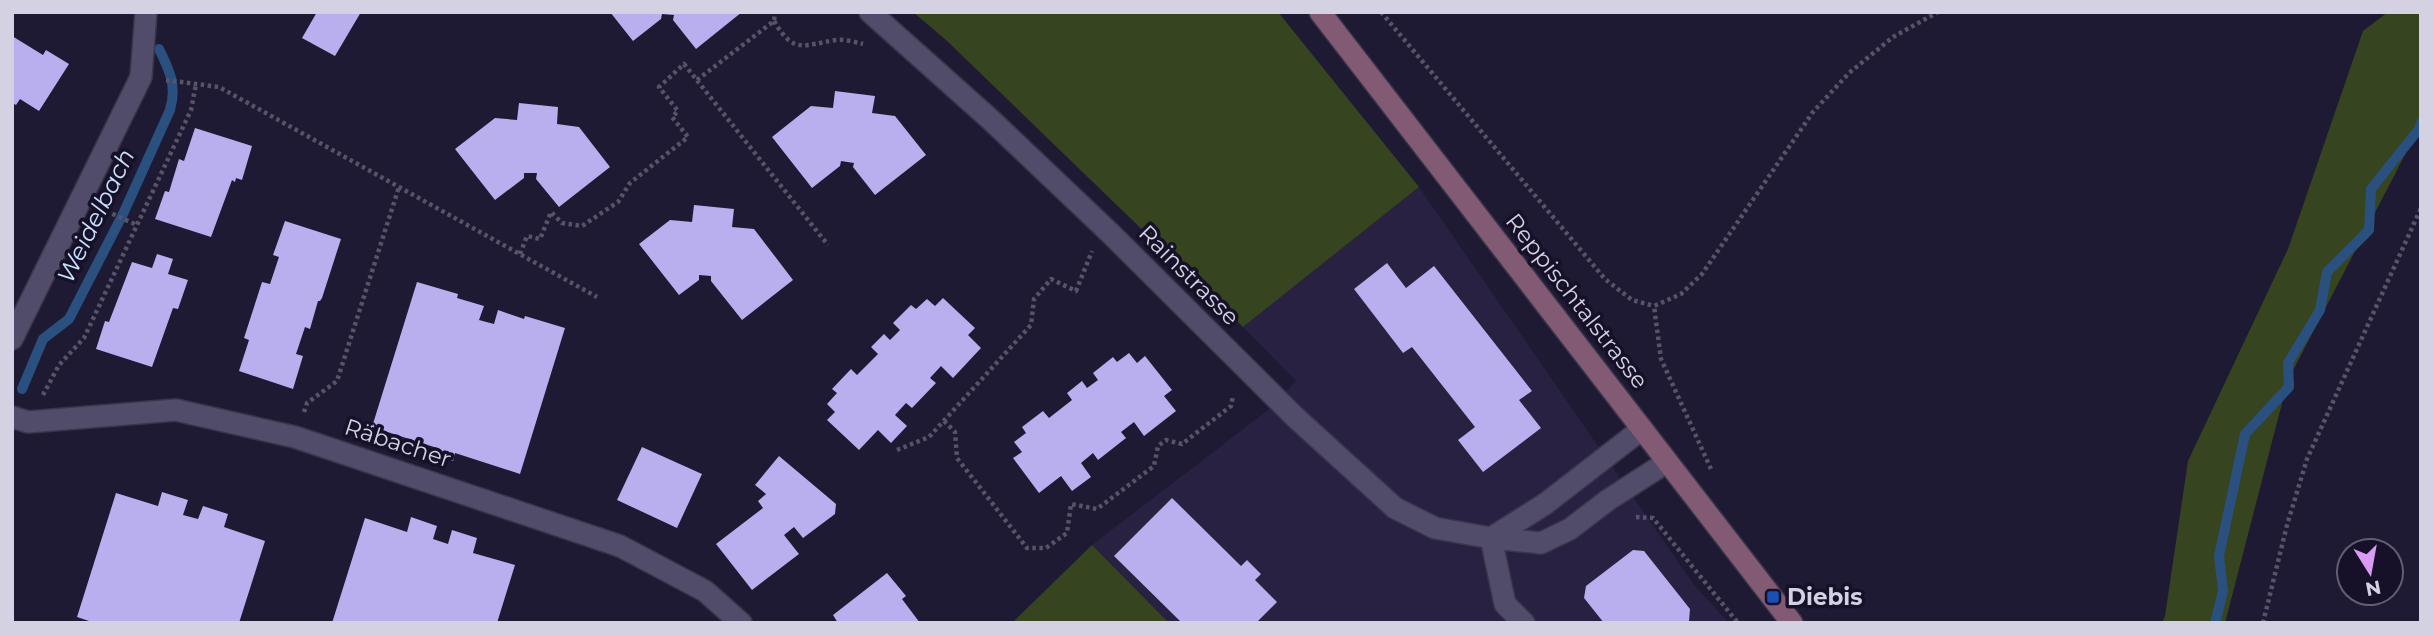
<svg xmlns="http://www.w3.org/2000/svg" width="2433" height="635" viewBox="0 0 2433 635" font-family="Montserrat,sans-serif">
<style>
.built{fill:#282141}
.green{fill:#374420}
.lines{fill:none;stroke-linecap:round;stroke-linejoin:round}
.stream{stroke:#2a5080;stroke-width:10}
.building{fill:#b9aeee}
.street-casing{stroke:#3a354a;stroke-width:24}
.secondary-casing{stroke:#3a354a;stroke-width:24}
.path{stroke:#575369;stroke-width:4.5;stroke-dasharray:3.5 3.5;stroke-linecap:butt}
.street{stroke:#514c69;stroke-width:21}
.secondary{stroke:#835a74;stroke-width:21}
.transit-dot{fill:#1a4fb4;stroke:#161129;stroke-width:2.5}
.labels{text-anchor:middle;stroke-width:7;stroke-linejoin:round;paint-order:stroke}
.street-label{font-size:23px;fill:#d3d1e2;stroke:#161129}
.poi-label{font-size:23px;font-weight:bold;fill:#d3d1e2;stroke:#161129;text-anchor:start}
.water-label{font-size:24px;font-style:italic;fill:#c9e1ff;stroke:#161129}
</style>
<rect width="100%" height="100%" fill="#1f1a33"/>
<path class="built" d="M1419 187 1694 585 1729 623H1169L1092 545 1272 407 1296 381 1243 327Z"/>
<path class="green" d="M913 12H1278L1419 187 1243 327 946 40Z
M2388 12H2421V124L2288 380 2225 623H2162L2165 616 2188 461 2288 249 2363 31Z
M1092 545 1169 623H1012Z"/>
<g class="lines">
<path class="stream" d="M22 389 43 339 69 319 123 214 170 110C177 86 170 71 159 49
M2215 623 2223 591 2219 556 2245 434 2289 387 2288 363 2320 310 2327 272 2369 230 2371 189 2419 129 2421 123"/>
</g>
<path class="building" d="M317 12H361L335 56 302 38Z
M610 12H742L696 49 673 20 674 15 662 14 661 19 633 41Z
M12 36 43 55 46 50 69 64 39 111 20 99 16 105 12 103Z
M835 91 875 96 872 113 895 116 926 155 875 195 853 167 854 163 841 161 840 166 812 188 772 137 811 106 833 108Z
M519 103 558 107 557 124 579 127 610 167 559 207 536 179 537 173H524V178L495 200 455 149 495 118 517 120Z
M195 128 252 146 242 180 236 178 235 182 232 180 211 237 155 219 165 191 169 192 179 159 184 161Z
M694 205 734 209 732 227 754 229 793 280 742 320 711 281V276L699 275V280L679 295 639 244 670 220 692 222Z
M285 221 341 239 322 298 320 301H318L310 329 305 327 296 354 303 356 293 389 239 371 249 340 244 338 262 282 270 284 279 257 273 255Z
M157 254 173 259 168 274 188 280 178 309 173 308 152 367 96 349 105 321 109 322 132 262 152 268Z
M1387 263 1406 288 1434 266 1532 391 1519 400 1541 428 1483 472 1458 440 1475 427 1412 347 1403 353 1354 289Z
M417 282 458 294 457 298 484 306 479 320 494 324 498 310 524 319 525 316 565 328 520 474 455 453 453 461 434 455 437 448 372 427Z
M943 298 975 328 968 335 981 348 953 378 941 366 930 378 936 383 912 408 906 403 895 415 907 426 891 443 878 430 859 450 827 420 835 412 827 404 837 393 832 389 851 369 857 375 878 354 871 347 884 334 890 340 900 330 893 323 911 305 916 309 927 299 935 306Z
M1129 353 1137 363 1145 356 1172 390 1164 396 1176 411 1144 436 1134 422 1121 432 1126 438 1098 460 1093 453 1081 463 1091 477 1072 491 1061 476 1039 493 1013 458 1022 452 1014 442 1026 433 1022 427 1043 411 1049 418 1072 400 1067 393 1082 381 1087 388 1098 380 1093 373 1113 357 1117 362Z
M642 447 702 474 677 528 617 500Z
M779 456 836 504 835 514 803 538 794 527 784 535 799 554 752 590 716 544 763 508 758 501 766 494 755 485Z
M162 492 188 500 183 515 198 519 203 506 228 514 224 527 265 541 239 623H95L77 617 116 493 158 506Z
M1172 498 1241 566 1247 560 1261 574 1255 580 1277 602 1256 623H1182L1114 556Z
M411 517 437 526 433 539 448 544 452 530 477 538 473 553 515 565 497 623H332L365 518 407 532Z
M1633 550 1644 551 1690 609 1689 621 1604 623 1584 598 1586 586Z
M887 573 906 596 902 599 920 623H838L833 615Z"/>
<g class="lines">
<g class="street-casing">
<path id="street" d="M870 12 991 120 1110 233 1295 417 1395 508 1435 528 1491 538 1541 543 1570 529 1608 500 1667 462
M12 339 141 77 146 12
M12 417 28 422 176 410 295 437 620 546 705 591 741 623
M1491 538 1545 504 1642 429
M1491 538 1505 604 1524 623"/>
</g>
<g class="secondary-casing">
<path id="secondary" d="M1320 12 1792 623"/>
</g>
<path class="path" d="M1381 12 1605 279 1632 300 1654 306
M774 21C794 55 803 45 836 40 844 39 855 42 863 44
M166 80 219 87 597 297
M697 80 774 21 775 12
M106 211 137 225
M520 254 527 236 540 239 551 212 562 223 582 226 618 202 630 183 688 137 672 117 678 111 659 87 684 64 828 245
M43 395 59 365 84 338 191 110 196 84
M304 412 307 403 337 381 399 187
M944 421 955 432 957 458 1027 548H1046L1067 533 1071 504 1097 509 1154 466 1158 446 1166 440 1182 444 1231 406 1233 396
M897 450 929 437 1031 325 1034 299 1051 279 1076 291 1092 251
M1711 469 1661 359 1654 306 1681 294 1702 274 1813 112 1849 73 1893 37 1938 12
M1636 517 1653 518 1738 623
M2263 623 2287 525 2307 459 2421 208"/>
<use href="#street" class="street"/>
<use href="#secondary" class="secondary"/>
</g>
<rect class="transit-dot" x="1766" y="590" width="14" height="14" rx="3.5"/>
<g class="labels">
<g class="street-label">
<text transform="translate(1189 275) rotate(45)" y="8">Rainstrasse</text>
<text transform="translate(1577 301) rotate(52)" y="8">Reppischtalstrasse</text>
<text transform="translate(398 443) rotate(18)" y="8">Räbacher</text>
</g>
<g class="poi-label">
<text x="1787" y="605">Diebis</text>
</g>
<g class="water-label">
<text transform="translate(96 216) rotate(-64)" y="8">Weidelbach</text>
</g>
</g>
<rect width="2433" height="635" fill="none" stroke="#d3d1e2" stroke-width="28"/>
<g transform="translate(2370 572) rotate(169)"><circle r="33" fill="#161129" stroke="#625e73" stroke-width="2"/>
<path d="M0-5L12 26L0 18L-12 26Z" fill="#da9af6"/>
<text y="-10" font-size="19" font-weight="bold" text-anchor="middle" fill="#d3d1e2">N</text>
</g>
</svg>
